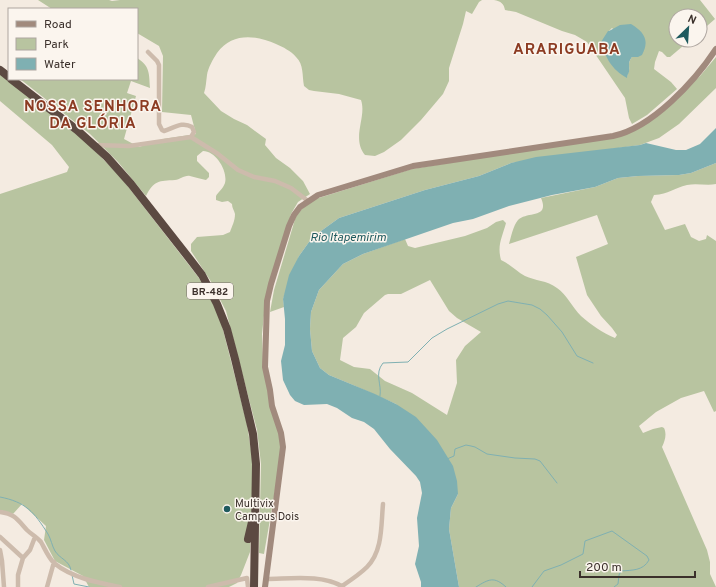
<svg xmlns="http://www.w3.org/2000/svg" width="716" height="587" viewBox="0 0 716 587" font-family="Overpass,sans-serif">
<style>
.green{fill:#b8c4a0;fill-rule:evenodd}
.water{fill:#7fb0b2}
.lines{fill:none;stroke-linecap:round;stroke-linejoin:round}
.stream{stroke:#7fb0b2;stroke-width:1}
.street{stroke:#cdbbac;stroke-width:4.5}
.secondary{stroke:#a18a7d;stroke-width:6}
.highway{stroke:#5c4a42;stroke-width:8}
.poi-dot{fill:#1f5a5e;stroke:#fbf5ee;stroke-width:1.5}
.labels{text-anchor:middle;stroke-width:3;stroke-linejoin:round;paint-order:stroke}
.shield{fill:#fbf5ee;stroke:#756b66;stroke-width:1}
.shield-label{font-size:10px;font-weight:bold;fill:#3b302b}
.poi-label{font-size:11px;fill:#3b302b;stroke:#fbf5ee;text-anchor:start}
.water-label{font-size:12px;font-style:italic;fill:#1f5a5e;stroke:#fbf5ee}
.district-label{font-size:15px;font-weight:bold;letter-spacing:1px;fill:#8c3b22;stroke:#fbf5ee}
</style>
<rect width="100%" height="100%" fill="#f4ebe1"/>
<path class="green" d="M38 0H109L112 1 120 0H482L479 2 472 14 466 11 463 24 449 68V81L443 94 421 120 401 140 384 152 375 156 365 155C351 138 367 117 361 100L339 94 314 91 309 90 304 86C302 75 304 65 296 57 291 51 283 47 276 44 256 35 232 32 217 53 213 59 208 68 207 75 206 82 206 87 204 93L221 111 234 119 247 125 266 139 265 145 276 158 290 168 303 181 310 194 298 202 291 214 265 306 262 334 263 361 280 435 281 456 264 554 259 553 261 464 257 430 226 311 210 280 191 251V244L197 237 223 235 230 232C232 226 235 221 235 214 234 210 232 208 232 204L228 201 222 202 216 200V196C218 192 223 189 225 183 228 171 216 151 203 151L197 156V161L209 173V177L206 180C200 179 195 177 190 176 184 175 180 180 175 180 159 181 154 180 146 196L118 162 90 134 20 79H137V58C150 66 149 73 150 88L131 81 127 93 136 96 124 139 139 147 163 139 196 134 191 115 162 112 163 56 159 46 137 33V9H52Z
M494 0H700L715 19 700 32V16H676V40H690L670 57H667L662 52 659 51 655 62 654 69 671 82 677 89 647 115 632 124 629 118 625 98 587 42 575 35 562 31 516 12 505 10C504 4 501 1 494 0ZM612 28 638 57H632C627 64 630 65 629 71 628 73 627 75 627 77L609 31Z
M716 57V88L679 124 659 138 640 145 511 163 479 176 425 190 339 218 321 231 309 242 299 256 283 299 284 307 270 312 274 290 296 216 309 201 412 169 614 136 655 116 700 76Z
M0 73 84 140 119 175 199 278 219 314 247 424 253 464 250 552 241 575 237 583 229 587H89L83 576 55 561 44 540 46 526 22 504 13 514 0 510V194L67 172 69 167 52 145 0 101Z
M716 163V184C707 186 697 183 687 185 674 188 669 194 654 195L651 202 665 230 685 224 691 237 699 241 706 239 707 235 716 241V411L714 412 704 391 681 398 656 412 639 426 643 433 653 429 662 427 664 428C667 434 665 441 662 447L707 550 710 562V574L716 587H459L449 529 451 508 458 494 396 404 353 385 329 375 320 368 312 351 310 329 311 312 319 290 343 264 363 254 405 239 408 246 415 248 465 236 487 228 496 222 503 220 506 223C502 238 497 245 501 260 510 264 516 271 525 276 535 281 547 280 557 288 567 295 572 307 581 316 591 325 603 333 615 338L617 335 612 328 601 316 587 295 576 257 608 244 597 215 509 244C511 237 513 226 518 220 527 211 550 219 541 198L595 187 618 178 638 176 679 175 691 173ZM430 280 449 311 457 318 481 332 465 346 456 360 457 383 447 415 412 393 385 381 370 369 354 367 340 360 343 338 356 327 364 313 385 295 388 294H401Z"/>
<path class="water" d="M631 24C644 32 650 40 642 55L638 57H632C627 64 630 65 629 72 628 74 627 76 627 78 611 69 606 58 601 42L608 31H609L620 25Z
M716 128V163L691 173 679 175 638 176 618 178 595 187 552 195 509 206 473 219 453 223 363 254 343 264 319 290 311 312 310 329 312 351 320 368 329 375 375 394 396 404 416 417 437 440 453 466 457 481 458 494 451 508 449 529 459 587H421V582L415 564 419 546 417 518 422 493 420 482 416 476 390 449 374 429 364 422 352 418 337 408 327 404 304 405 295 401 290 395 283 380 281 361 285 345V319L283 299 289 275 299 256 309 242 321 231 339 218 425 190 479 176 511 163 536 157 640 145 646 143 676 150H686L700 144Z"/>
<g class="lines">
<path class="stream" d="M380 396C382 384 374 374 383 363L408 362 432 338 447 329 498 304 508 301 532 305 540 309 547 315 562 332 577 356 593 363
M447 459 454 456 455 449 466 445 471 446 475 447 487 454 515 458 535 459 540 461 557 483
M0 497C26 502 34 512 48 534 51 539 52 546 55 551 60 559 69 560 71 570
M72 575 74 584 89 587
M476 587C489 579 494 576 506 587
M532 587 544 571 561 565 583 554 585 541 612 531 647 556 649 560C643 571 632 570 621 571L619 575 618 584 614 587"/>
<path class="street" d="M191 137 218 154 238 170 254 177 275 181 291 188 308 201
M94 145 129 146 191 137 194 132 192 127C182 121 174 128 164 131L162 130 159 124V65L157 61 148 52
M0 512C15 514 17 519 27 530 31 534 37 537 41 542 45 549 48 557 54 563 72 578 99 583 120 587
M0 537 23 558
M0 550 2 561 4 587
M266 579C289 579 323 574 343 587
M342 586C351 580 360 574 367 567 383 551 381 525 383 504
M18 587V575L23 558 30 550 35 537
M47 587 54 562
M208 587 247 578 248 587"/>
<path class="secondary" d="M265 587 283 447 281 433 272 406 270 390 265 367 267 301 271 284 289 226 294 215 300 207 318 195 413 166 613 136C652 128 695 81 716 49"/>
<path class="highway" d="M0 70 9 77
M11 79 77 130 107 157 131 184 189 258 202 275 217 304 227 329 235 359 253 434 256 464 254 587
M248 539 252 522"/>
</g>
<circle class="poi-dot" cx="227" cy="509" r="4"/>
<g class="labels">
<rect class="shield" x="187" y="283" width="46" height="16" rx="3"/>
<g class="shield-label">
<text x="210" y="295">BR-482</text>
</g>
<g class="poi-label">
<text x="235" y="507">Multivix<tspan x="235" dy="13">Campus Dois</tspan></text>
</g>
<g class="water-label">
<text x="348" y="241">Rio Itapemirim</text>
</g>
<g class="district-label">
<text x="567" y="54">ARARIGUABA</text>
<text x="93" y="111">NOSSA SENHORA<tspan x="93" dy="17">DA GLÓRIA</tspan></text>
</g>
</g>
<rect x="8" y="8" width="130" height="72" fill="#fbf5ee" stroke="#aea6a0"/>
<rect x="16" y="21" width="20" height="6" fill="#a18a7d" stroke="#aea6a0"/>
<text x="44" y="28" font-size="12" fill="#3b302b">Road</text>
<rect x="16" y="38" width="20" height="12" fill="#b8c4a0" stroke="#aea6a0"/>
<text x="44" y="48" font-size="12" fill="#3b302b">Park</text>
<rect x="16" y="58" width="20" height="12" fill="#7fb0b2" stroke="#aea6a0"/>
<text x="44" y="68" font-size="12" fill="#3b302b">Water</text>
<g transform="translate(688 28) rotate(25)"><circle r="19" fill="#fbf5ee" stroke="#aea6a0"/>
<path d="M0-3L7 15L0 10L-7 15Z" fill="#1f5a5e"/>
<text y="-6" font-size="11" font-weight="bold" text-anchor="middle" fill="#3b302b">N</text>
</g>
<path d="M580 571v6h115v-6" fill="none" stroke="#3b302b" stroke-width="2"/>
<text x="586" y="571" font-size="12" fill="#3b302b" stroke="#fbf5ee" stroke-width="3" paint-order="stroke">200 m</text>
</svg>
